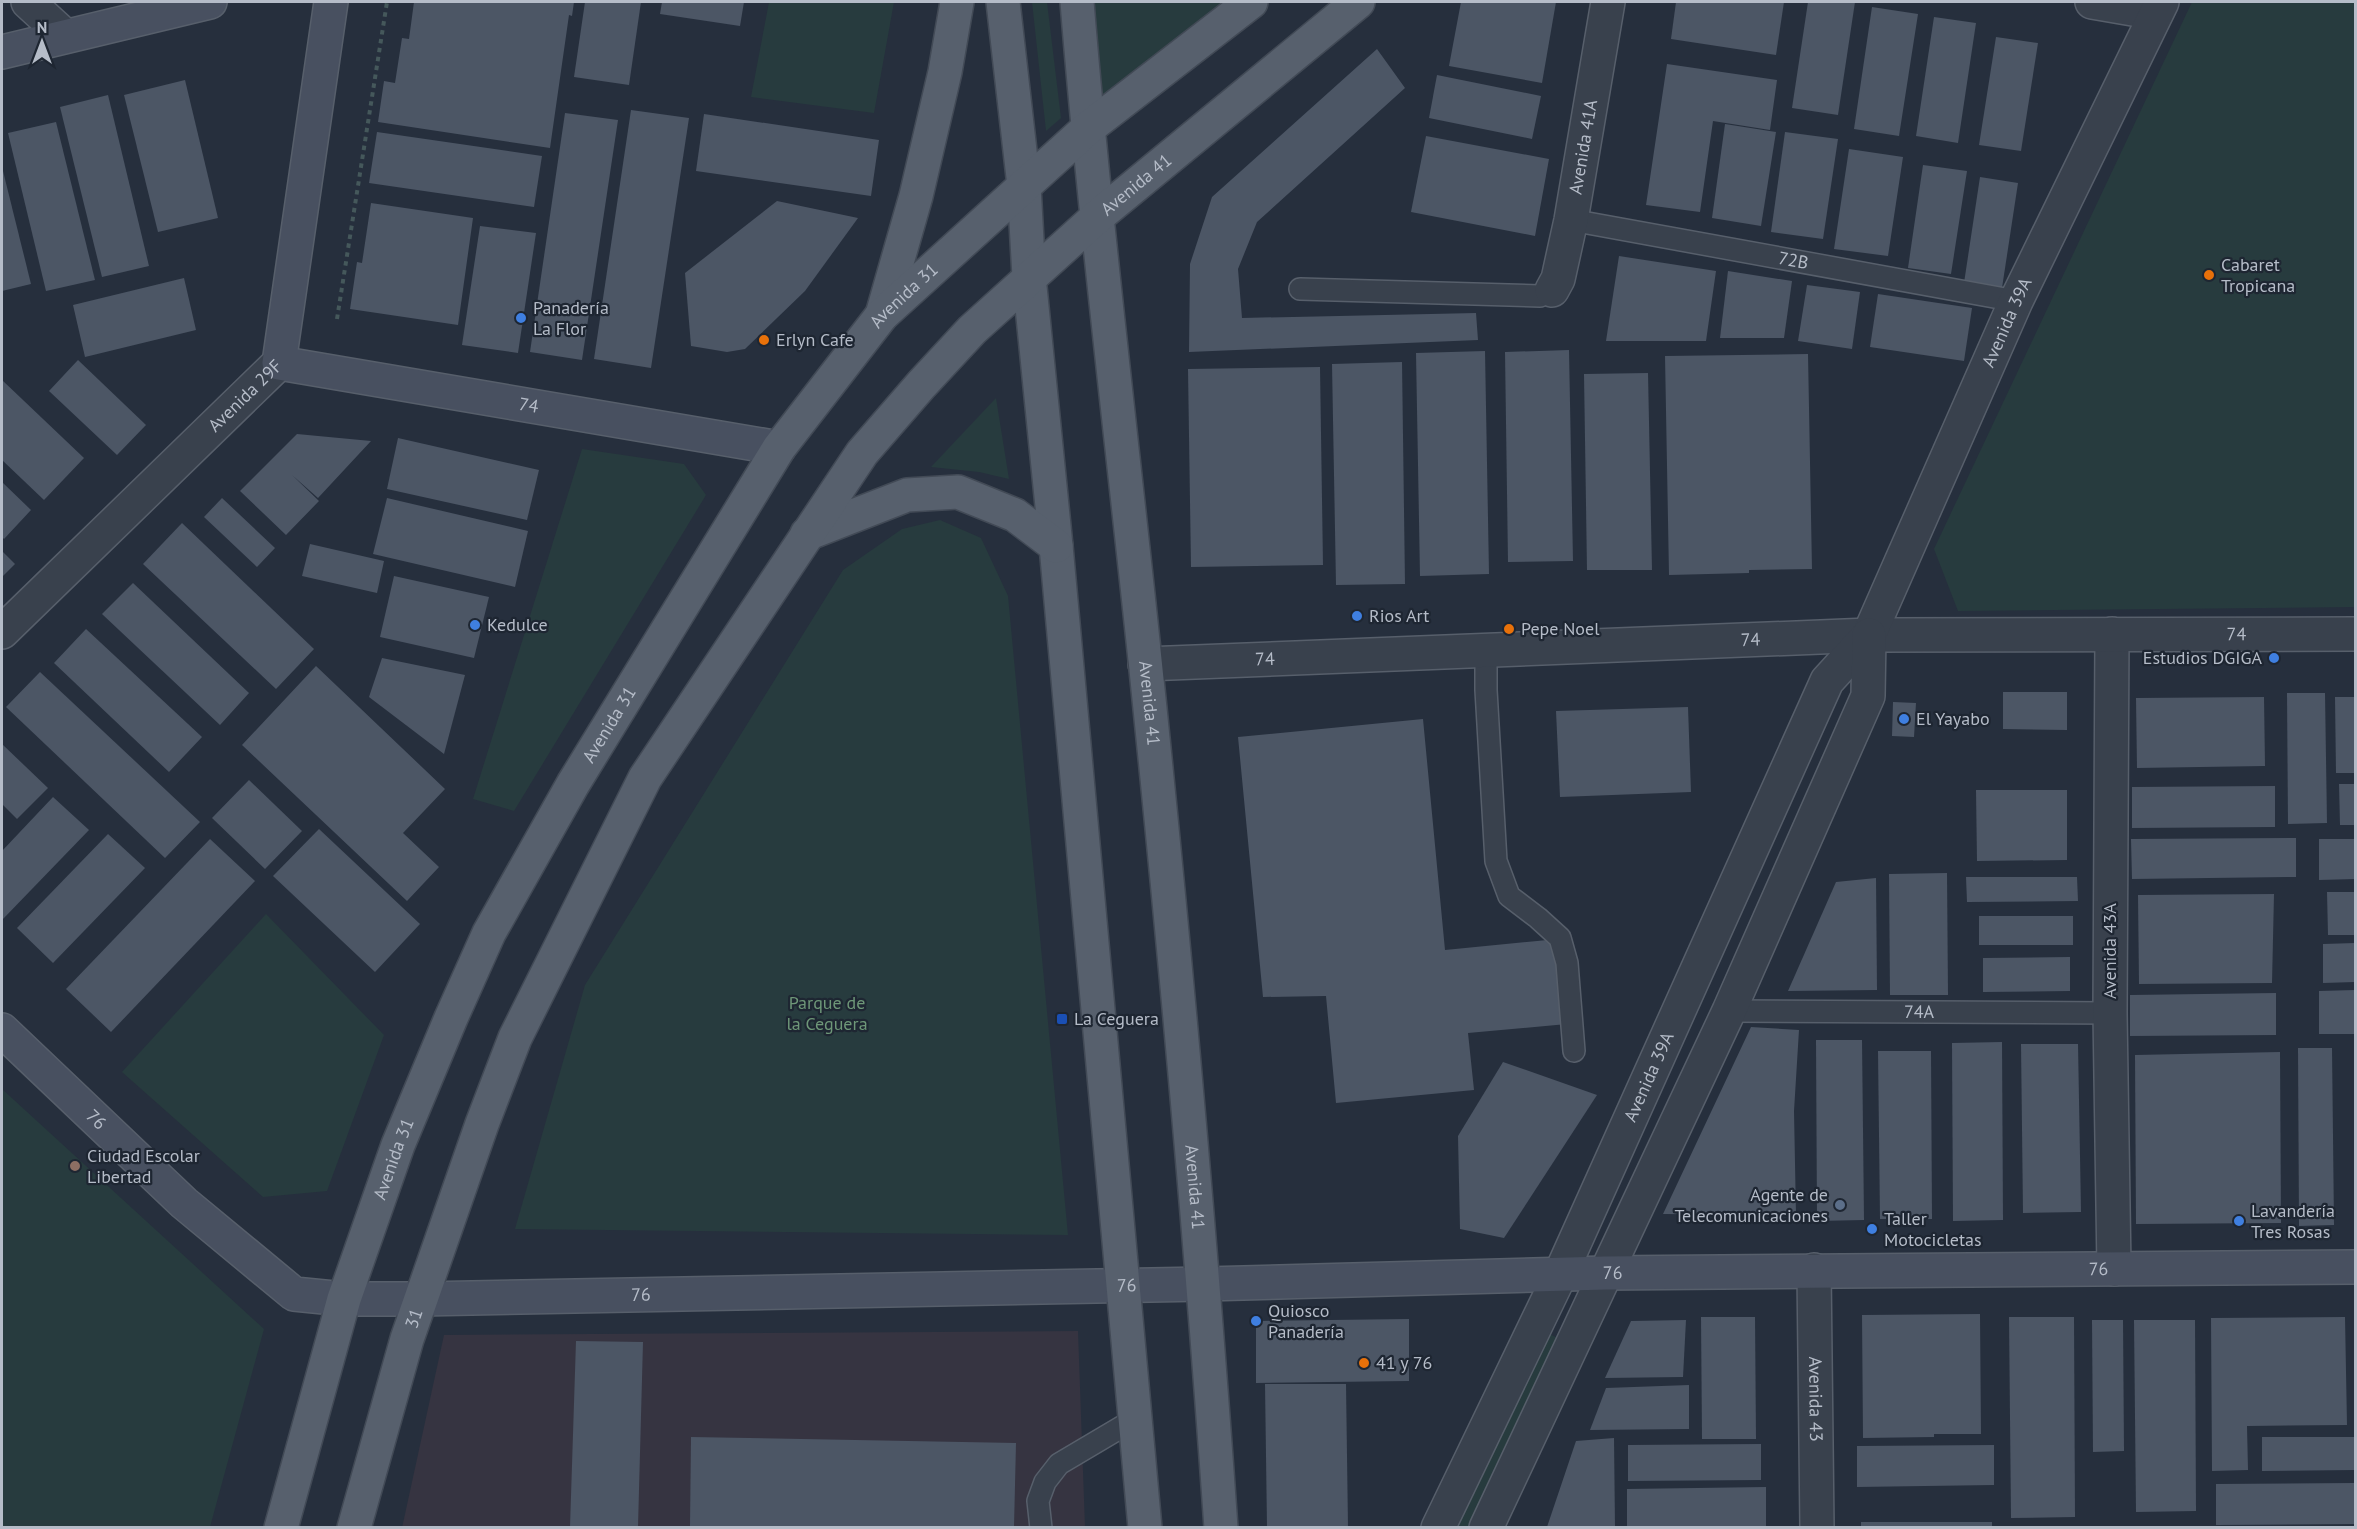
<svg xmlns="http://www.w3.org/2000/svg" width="2357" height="1529" font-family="'PT Sans',sans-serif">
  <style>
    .medical { fill: #363441 }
    .green { fill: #273b3e }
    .building { fill: #4c5665 }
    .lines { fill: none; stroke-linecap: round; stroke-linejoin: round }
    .lane-casing { stroke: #575f6b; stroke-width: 24 }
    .street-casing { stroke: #575f6b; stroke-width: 36 }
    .secondary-casing { stroke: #575f6b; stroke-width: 36 }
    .primary-casing { stroke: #424a56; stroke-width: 36 }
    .path { stroke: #45585b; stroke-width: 4; stroke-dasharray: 4.5 4.5; stroke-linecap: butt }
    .lane { stroke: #39414d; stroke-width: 21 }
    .street { stroke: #39414d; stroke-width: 33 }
    .secondary { stroke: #485060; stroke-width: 33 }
    .primary { stroke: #57606d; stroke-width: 33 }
    .food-dot { fill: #e8710a; stroke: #1e2632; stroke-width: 2 }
    .shop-dot { fill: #3f7fe0; stroke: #1e2632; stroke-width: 2 }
    .transit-dot { fill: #1a4fb4; stroke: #1e2632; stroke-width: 2 }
    .education-dot { fill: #8d6e63; stroke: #1e2632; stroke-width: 2 }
    .service-dot { fill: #5c6f8a; stroke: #1e2632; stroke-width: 2 }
    .labels { text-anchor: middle; stroke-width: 4.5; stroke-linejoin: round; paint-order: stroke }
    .street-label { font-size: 18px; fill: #b5bcc8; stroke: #1e2632 }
    .poi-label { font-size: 18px; fill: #b5bcc8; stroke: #1e2632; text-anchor: start }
    .park-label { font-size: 18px; fill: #6e9778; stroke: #1e2632 }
  </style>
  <rect width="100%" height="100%" fill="#262f3d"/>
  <path class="medical" d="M1078,1331L1085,1527L402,1528L444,1335Z"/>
  <g class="green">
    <path d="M769,2H894L874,113L751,97Z"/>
    <path d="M1032,2H1047L1061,118L1046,131Z"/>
    <path d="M1077,2H1251L1087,129Z"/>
    <path d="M2192,2H2355V607L1958,611L1934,549Z"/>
    <path d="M996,398L1009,479L979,472L931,467Z"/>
    <path d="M582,449L684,464L706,495L514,811L473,799Z"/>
    <path d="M940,520L981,538L1008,596L1068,1235L515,1229L585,985L843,570L902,529Z"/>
    <path d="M266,914L384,1035L327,1191L263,1197L122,1072Z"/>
    <path d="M2,1089L264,1329L210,1527H2Z"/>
    <path d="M1543,1331L1564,1341L1475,1527L1450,1528Z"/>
  </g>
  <g class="building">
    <path d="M414,2H574L572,16L569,15L550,148L378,122L384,81L395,83L402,38L409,39Z"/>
    <path d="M585,2H641L629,85L574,77Z"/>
    <path d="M662,2H744L740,26L660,14Z"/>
    <path d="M1461,2H1556L1542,83L1449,66Z"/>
    <path d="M1676,2H1784L1776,55L1671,39Z"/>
    <path d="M1808,2H1855L1838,115L1792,108Z"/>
    <path d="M1872,7L1918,14L1899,136L1854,129Z"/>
    <path d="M1934,17L1976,23L1958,143L1916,136Z"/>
    <path d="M1996,37L2038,43L2021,151L1979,145Z"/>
    <path d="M1377,49L1405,88L1257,222L1238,269L1242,318L1476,313L1478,340L1189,352L1190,264L1212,197Z"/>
    <path d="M1667,64L1777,80L1770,130L1713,121L1700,212L1646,205Z"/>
    <path d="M1437,75L1541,96L1532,139L1429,118Z"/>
    <path d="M185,80L218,218L158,232L124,95Z"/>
    <path d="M108,95L149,266L102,277L60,107Z"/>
    <path d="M631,110L689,118L651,368L594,359Z"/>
    <path d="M565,113L618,120L582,360L530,352Z"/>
    <path d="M704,114L879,140L871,196L696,171Z"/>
    <path d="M56,122L95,280L46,291L8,133Z"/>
    <path d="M1725,124L1776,132L1761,226L1712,218Z"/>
    <path d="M377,132L542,156L534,207L369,183Z"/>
    <path d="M1785,132L1838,139L1823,239L1771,232Z"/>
    <path d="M1426,136L1549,159L1535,236L1411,212Z"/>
    <path d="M1849,149L1903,157L1888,256L1834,249Z"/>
    <path d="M1923,165L1967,171L1951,274L1908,268Z"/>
    <path d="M2,167L31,284L2,291Z"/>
    <path d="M1980,177L2018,183L2002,288L1964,283Z"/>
    <path d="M777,201L858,218L805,291L745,349L727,352L691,346L685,273Z"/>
    <path d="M371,203L473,218L458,325L350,309L357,262L362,263Z"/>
    <path d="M480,226L536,233L518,353L462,345Z"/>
    <path d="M1619,256L1716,271L1706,341H1606Z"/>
    <path d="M1728,271L1792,281L1784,338H1720Z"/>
    <path d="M184,278L196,330L85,357L73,305Z"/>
    <path d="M1807,285L1860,292L1852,349L1798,341Z"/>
    <path d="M1878,294L1972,308L1964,361L1870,347Z"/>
    <path d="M1569,350L1573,561L1508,562L1505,352Z"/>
    <path d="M1485,351L1489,574L1420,576L1416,353Z"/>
    <path d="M1808,354L1812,569L1749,570V573L1669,575L1665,356Z"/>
    <path d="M78,360L146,425L117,455L49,391Z"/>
    <path d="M1402,362L1405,584L1336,585L1332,364Z"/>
    <path d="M1320,367L1323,565L1191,567L1188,369Z"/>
    <path d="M1648,373L1652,570H1587L1584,374Z"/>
    <path d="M2,380L84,458L44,500L2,460Z"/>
    <path d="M297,434L371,441L318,498L292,475L319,501L286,535L240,491Z"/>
    <path d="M398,438L539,470L527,520L387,489Z"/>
    <path d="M2,482L31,510L4,539L2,537Z"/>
    <path d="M222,498L275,548L257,567L204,517Z"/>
    <path d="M387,498L528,531L515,587L373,554Z"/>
    <path d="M182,523L314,649L276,689L143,564Z"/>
    <path d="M310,544L384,561L377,593L302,576Z"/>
    <path d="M2,551L15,564L2,577Z"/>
    <path d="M394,576L489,597L474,658L380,637Z"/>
    <path d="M133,583L249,693L220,725L102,614Z"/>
    <path d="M86,629L202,737L169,772L54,663Z"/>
    <path d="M382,658L465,675L444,754L369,697Z"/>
    <path d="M316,666L445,789L403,833L439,867L407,901L242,745Z"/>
    <path d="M40,672L200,822L165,858L6,707Z"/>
    <path d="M2003,692H2067V730L2003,729Z"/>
    <path d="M2287,693H2325L2327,823L2288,824Z"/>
    <path d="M2264,697L2265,766L2137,768L2136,698Z"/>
    <path d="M2335,697H2355V773H2336Z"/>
    <path d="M1893,702L1916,703L1914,737L1892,736Z"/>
    <path d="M1688,707L1691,792L1560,797L1556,711Z"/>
    <path d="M1423,719L1445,950L1558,939L1567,1024L1468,1033L1474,1090L1336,1103L1326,996L1263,997L1238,737Z"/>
    <path d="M2,744L48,788L17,819L2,804Z"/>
    <path d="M249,780L302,831L265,869L212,818Z"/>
    <path d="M2339,784H2355V825H2340Z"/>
    <path d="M2275,786V827L2132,828V787Z"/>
    <path d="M1976,790H2067V860L1977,861Z"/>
    <path d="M53,797L89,830L3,919L2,851Z"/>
    <path d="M319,829L420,924L375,972L273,876Z"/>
    <path d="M108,834L145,868L53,963L17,928Z"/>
    <path d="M2296,838V877L2132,879L2131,839Z"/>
    <path d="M210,839L255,881L111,1032L66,989Z"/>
    <path d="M2319,839H2355V879L2319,880Z"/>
    <path d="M1947,873L1948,995H1890L1889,874Z"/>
    <path d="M1966,877H2077L2078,901L1967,902Z"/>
    <path d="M1876,878L1877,990L1788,991L1836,882Z"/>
    <path d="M2327,892H2355V935H2328Z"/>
    <path d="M2274,894L2272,983L2139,984L2138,895Z"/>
    <rect x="1979" y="916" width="94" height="29"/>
    <path d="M2355,943V982L2323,983V944Z"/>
    <path d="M2070,957V991L1983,992V958Z"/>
    <path d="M2355,990V1034H2319V991Z"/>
    <path d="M2276,993V1035L2130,1036V995Z"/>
    <path d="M1751,1027L1799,1030L1794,1111L1796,1215L1663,1214Z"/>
    <path d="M1816,1040H1862L1864,1220L1817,1221Z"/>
    <path d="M2002,1042L2003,1220L1953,1221L1952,1043Z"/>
    <path d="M2021,1044H2078L2081,1212L2023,1213Z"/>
    <path d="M2298,1048H2332L2334,1225L2299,1226Z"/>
    <path d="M1878,1051H1931L1932,1219H1880Z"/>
    <path d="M2280,1052L2281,1223L2136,1224L2135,1055Z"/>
    <path d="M1503,1062L1597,1095L1504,1238L1460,1229L1458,1136Z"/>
    <path d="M1980,1314L1981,1434H1934V1437L1863,1438L1862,1315Z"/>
    <path d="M1701,1317H1755L1756,1439H1702Z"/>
    <path d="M2009,1317H2074L2075,1517L2011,1518Z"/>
    <path d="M2345,1317L2347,1425L2247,1426L2248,1470L2212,1471L2211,1318Z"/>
    <path d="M1409,1319V1381L1256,1383V1321Z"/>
    <path d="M1686,1320L1683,1377L1605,1378L1631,1321Z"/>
    <path d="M2092,1320H2123L2124,1451L2093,1452Z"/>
    <path d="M2134,1320H2195L2196,1511L2136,1512Z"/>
    <path d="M576,1341L643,1342L638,1527H570Z"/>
    <path d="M1265,1384H1346L1348,1527H1267Z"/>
    <path d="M1689,1385V1429L1590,1430L1606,1388Z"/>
    <path d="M691,1437L1016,1443L1014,1527H690Z"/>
    <path d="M2262,1437H2355V1470L2262,1471Z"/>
    <path d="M1614,1438L1615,1527H1547L1576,1441Z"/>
    <path d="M1761,1444V1480L1628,1481V1445Z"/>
    <path d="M1994,1445V1485L1857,1487V1446Z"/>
    <path d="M2355,1483V1524L2216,1525V1484Z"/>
    <path d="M1766,1487V1527H1627V1489Z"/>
    <rect x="1861" y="1522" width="131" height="5"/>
  </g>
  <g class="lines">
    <defs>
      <g id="lane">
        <path id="s1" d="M1571,220L2016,301"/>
        <path d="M1300,289L1540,296L1552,290"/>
        <path d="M1486,650V690L1496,861L1509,896L1538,918L1560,938L1567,963L1574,1051"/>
        <path id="s2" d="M1729,1011L2110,1013"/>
        <path d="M1041,1528L1038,1501L1045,1482L1059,1464L1135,1419"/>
      </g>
      <g id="street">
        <path d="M28,2L65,36"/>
        <path d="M2092,2L2156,13"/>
        <path id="s3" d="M1552,290L1558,279L1571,220L1608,2"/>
        <path id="s4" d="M2,632L279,363"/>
        <path d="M2112,634L2110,1013L2114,1269"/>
        <path id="s5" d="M1145,664L1869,635L2356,634"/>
        <path id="s6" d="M1814,1270L1817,1528"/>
        <path id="s7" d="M1438,1528L1560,1275L1827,681L1869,635L2016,301L2162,2"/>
        <path d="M1486,1528L1729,1011L1868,696L1869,635"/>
      </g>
      <g id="secondary">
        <path id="s8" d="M331,2L279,363L779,448"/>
        <path d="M2,52L210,2"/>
        <path id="s9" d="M2,1030L184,1203L294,1294L344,1299H421L1205,1284L1605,1273L2356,1267"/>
      </g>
      <g id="primary">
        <path d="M1003,2L1024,186L1029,277L1056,546L1145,1528"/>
        <path id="s10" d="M1077,2C1095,222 1122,441 1145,660C1175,949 1201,1238 1221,1528"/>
        <path d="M882,315L916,196L945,72L957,2"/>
        <path d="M807,534L907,495L958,492L1015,515L1056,546"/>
        <path id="s11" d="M281,1528L344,1299L398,1145L451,1018L489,933L573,784L779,448L882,315L1087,129L1251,2"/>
        <path id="s12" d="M354,1528L407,1339L482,1124L515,1038L645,778L862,453L921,385L972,330L1097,217L1358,2"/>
      </g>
    </defs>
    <use href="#lane" class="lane-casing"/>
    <use href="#street" class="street-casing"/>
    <use href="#secondary" class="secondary-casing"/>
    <use href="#primary" class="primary-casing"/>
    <path class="path" d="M337,319L387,2"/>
    <use href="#lane" class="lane"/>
    <use href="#street" class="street"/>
    <use href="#secondary" class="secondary"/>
    <use href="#primary" class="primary"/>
  </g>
  <g class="food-dot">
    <circle cx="2209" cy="275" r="6"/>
    <circle cx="764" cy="340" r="6"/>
    <circle cx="1509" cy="629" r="6"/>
    <circle cx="1364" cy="1363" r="6"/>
  </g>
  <g class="shop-dot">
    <circle cx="521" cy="318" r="6"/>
    <circle cx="1357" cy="616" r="6"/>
    <circle cx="475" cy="625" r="6"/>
    <circle cx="2274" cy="658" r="6"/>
    <circle cx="1904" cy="719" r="6"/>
    <circle cx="2239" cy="1221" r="6"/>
    <circle cx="1872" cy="1229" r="6"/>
    <circle cx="1256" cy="1321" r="6"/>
  </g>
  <rect class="transit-dot" x="1056" y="1013" width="12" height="12" rx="3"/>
  <circle class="education-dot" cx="75" cy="1166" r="6"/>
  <circle class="service-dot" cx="1840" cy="1205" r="6"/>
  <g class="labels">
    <g class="street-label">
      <text dy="6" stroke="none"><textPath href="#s3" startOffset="147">Avenida 41A</textPath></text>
      <text dy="6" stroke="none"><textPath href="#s12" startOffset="1582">Avenida 41</textPath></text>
      <text dy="6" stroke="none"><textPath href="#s1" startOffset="226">72B</textPath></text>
      <text dy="6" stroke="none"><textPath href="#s11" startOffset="1394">Avenida 31</textPath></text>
      <text dy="6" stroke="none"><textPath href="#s7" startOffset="1336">Avenida 39A</textPath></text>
      <text dy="6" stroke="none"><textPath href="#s4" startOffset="339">Avenida 29F</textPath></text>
      <text dy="6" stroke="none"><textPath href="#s8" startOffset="618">74</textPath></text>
      <text dy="6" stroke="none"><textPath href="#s5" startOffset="1092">74</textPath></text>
      <text dy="6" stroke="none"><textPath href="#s5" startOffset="606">74</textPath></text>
      <text dy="6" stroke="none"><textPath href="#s5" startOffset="120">74</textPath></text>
      <text dy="6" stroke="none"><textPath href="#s10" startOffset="705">Avenida 41</textPath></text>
      <text dy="6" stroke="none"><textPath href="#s11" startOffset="872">Avenida 31</textPath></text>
      <text transform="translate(2110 951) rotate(-90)" y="6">Avenida 43A</text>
      <text dy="6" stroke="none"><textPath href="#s2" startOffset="190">74A</textPath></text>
      <text dy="6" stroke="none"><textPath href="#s7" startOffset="498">Avenida 39A</textPath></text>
      <text dy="6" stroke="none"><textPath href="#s9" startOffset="130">76</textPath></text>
      <text dy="6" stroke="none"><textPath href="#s11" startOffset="386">Avenida 31</textPath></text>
      <text dy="6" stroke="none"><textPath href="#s10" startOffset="1191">Avenida 41</textPath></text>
      <text dy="6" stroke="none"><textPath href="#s9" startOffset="2199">76</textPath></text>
      <text dy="6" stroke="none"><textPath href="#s9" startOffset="1713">76</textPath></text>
      <text dy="6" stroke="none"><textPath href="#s9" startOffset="1227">76</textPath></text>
      <text dy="6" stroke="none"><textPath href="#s9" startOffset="741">76</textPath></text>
      <text dy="6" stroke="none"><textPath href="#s12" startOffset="218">31</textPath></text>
      <text dy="6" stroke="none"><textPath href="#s6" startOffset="129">Avenida 43</textPath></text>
    </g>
    <g class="poi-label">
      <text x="2221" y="271">Cabaret<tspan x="2221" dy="21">Tropicana</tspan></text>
      <text x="533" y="314">Panadería<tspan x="533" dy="21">La Flor</tspan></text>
      <text x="776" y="346">Erlyn Cafe</text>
      <text x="1369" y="622">Rios Art</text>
      <text x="487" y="631">Kedulce</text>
      <text x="1521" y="635">Pepe Noel</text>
      <text x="2262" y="664" text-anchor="end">Estudios DGIGA</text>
      <text x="1916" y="725">El Yayabo</text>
      <text x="1074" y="1025">La Ceguera</text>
      <text x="87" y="1162">Ciudad Escolar<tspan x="87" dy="21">Libertad</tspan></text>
      <text x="1828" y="1201" text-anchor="end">Agente de<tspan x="1828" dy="21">Telecomunicaciones</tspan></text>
      <text x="2251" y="1217">Lavandería<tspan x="2251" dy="21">Tres Rosas</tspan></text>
      <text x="1884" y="1225">Taller<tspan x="1884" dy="21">Motocicletas</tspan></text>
      <text x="1268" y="1317">Quiosco<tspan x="1268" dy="21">Panadería</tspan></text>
      <text x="1376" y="1369">41 y 76</text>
    </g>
    <g class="park-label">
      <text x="827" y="1009">Parque de<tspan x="827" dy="21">la Ceguera</tspan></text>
    </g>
  </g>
  <rect width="2357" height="1529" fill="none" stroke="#b5bcc8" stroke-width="6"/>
  <g transform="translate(42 42)" stroke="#1e2632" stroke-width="4.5" paint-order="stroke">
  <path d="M0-4.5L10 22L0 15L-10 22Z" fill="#b5bcc8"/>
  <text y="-9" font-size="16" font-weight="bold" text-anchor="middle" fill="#b5bcc8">N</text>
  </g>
</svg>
